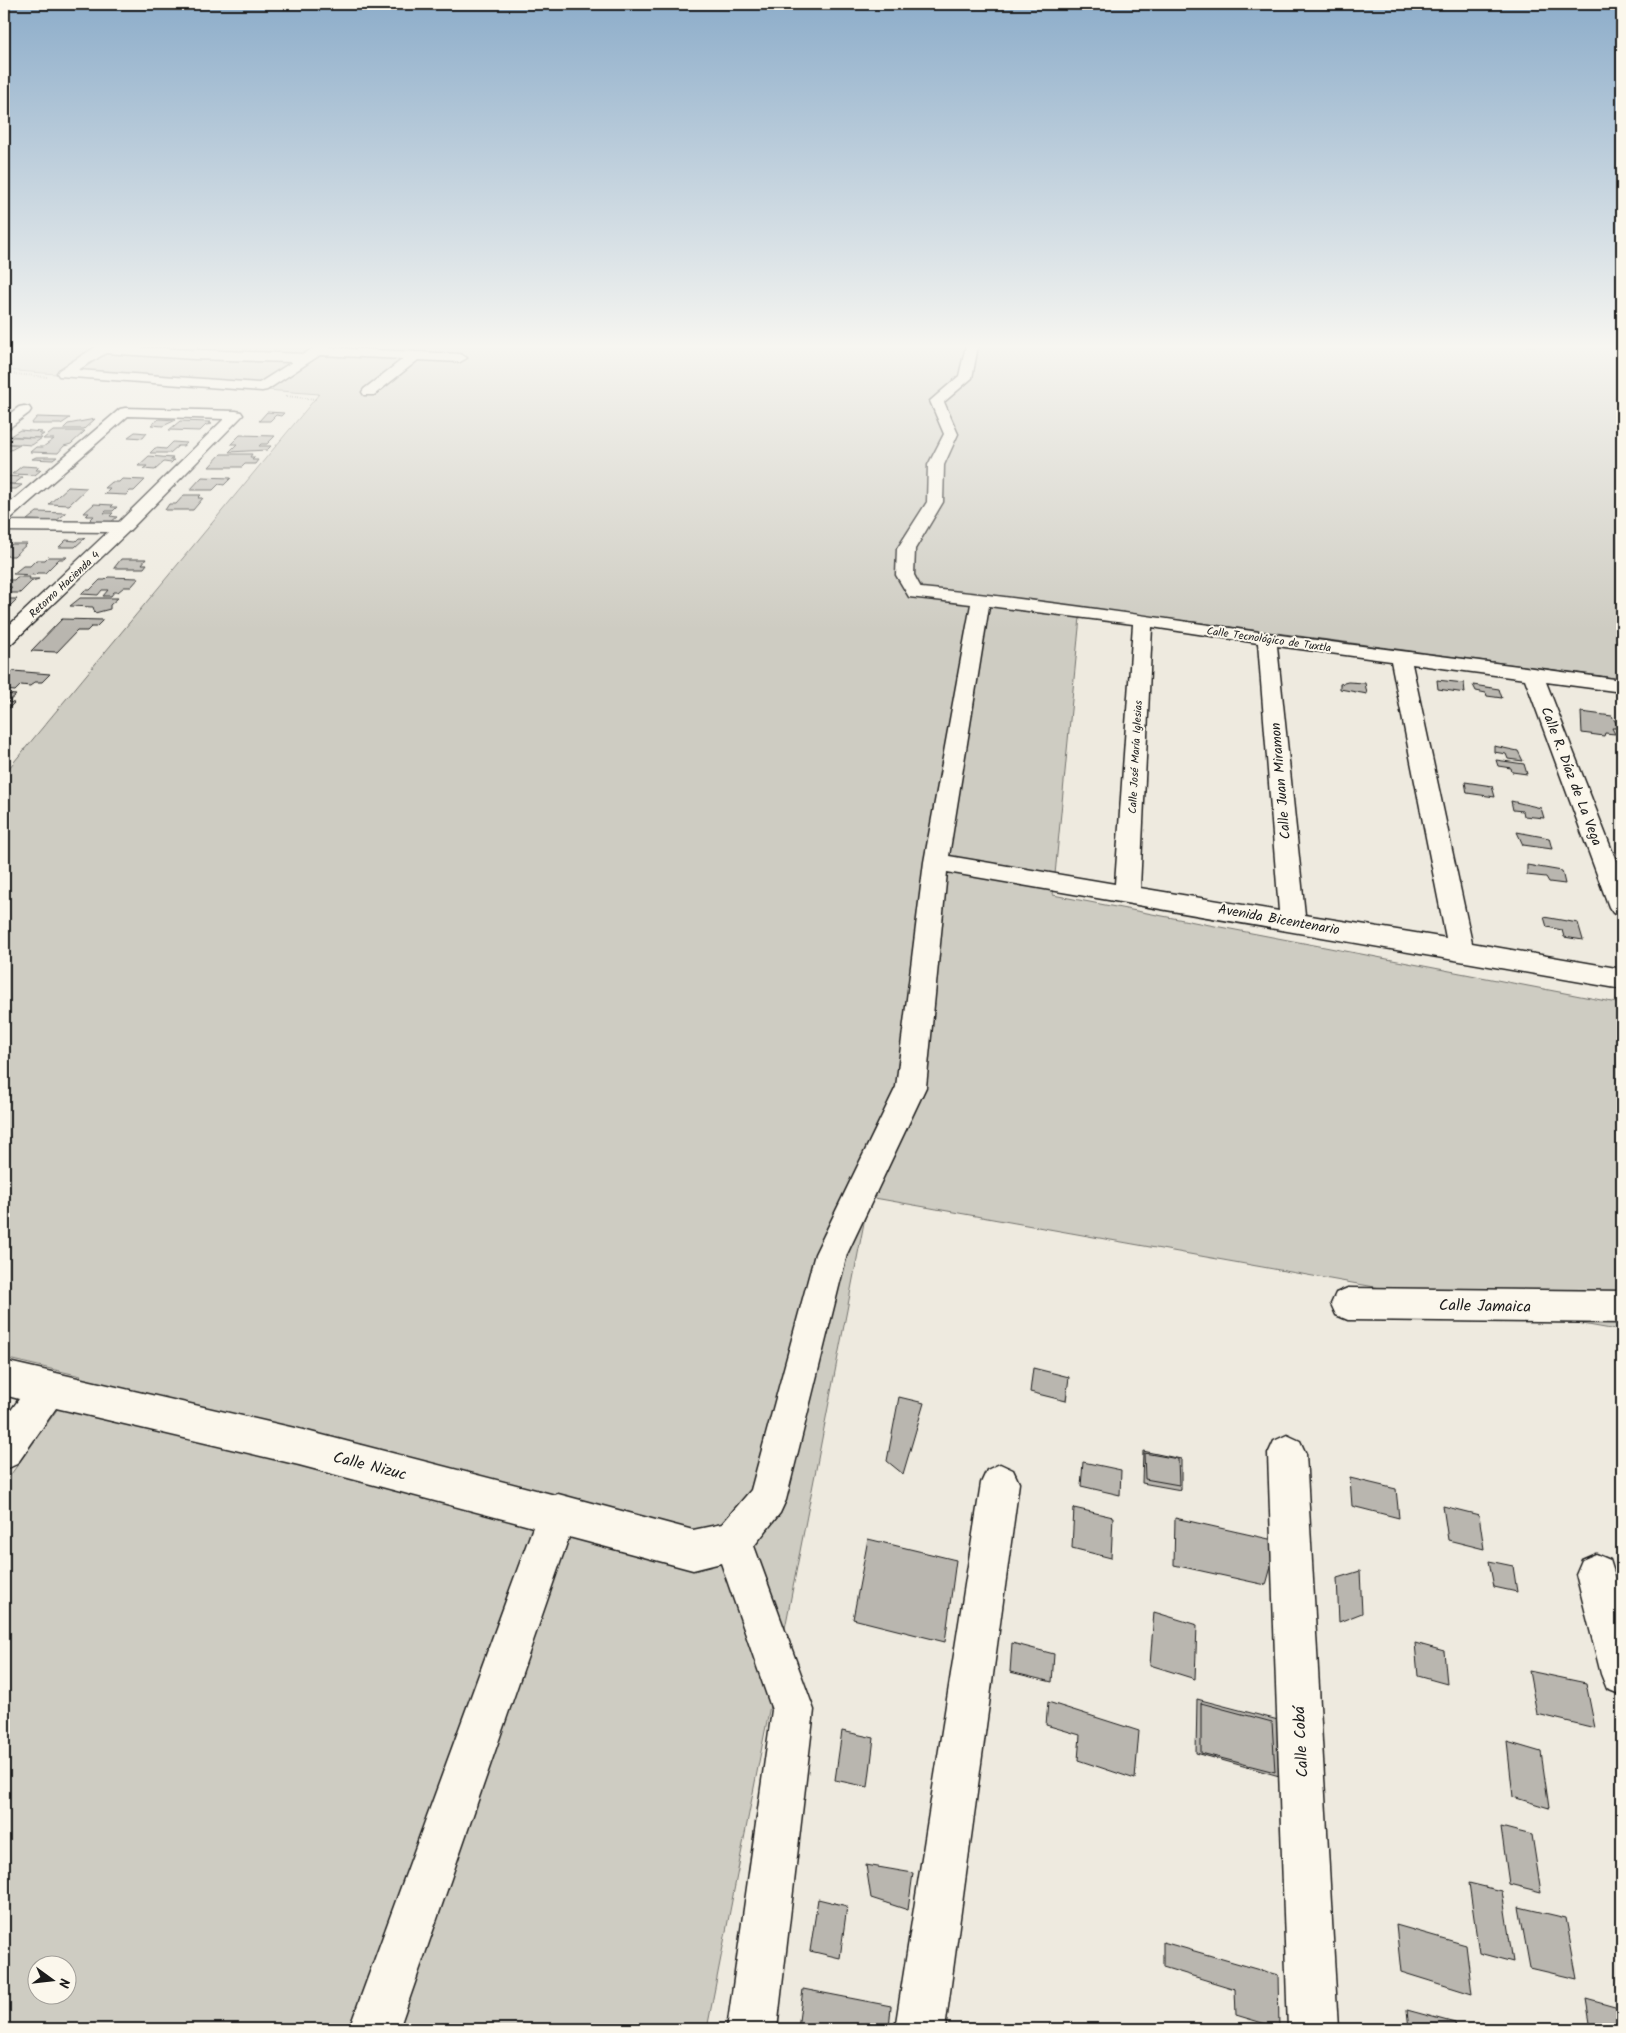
<svg xmlns="http://www.w3.org/2000/svg" width="1626" height="2033" font-family="Kalam,sans-serif">
  <style>
    .green { fill: #ceccc2; stroke: #75746f; fill-rule: evenodd }
    .building { fill: #b9b6af; stroke: #1c1c1c }
    .lines { fill: none; stroke-linecap: round; stroke-linejoin: round }
    .minor-casing { stroke: #1c1c1c; stroke-width: 3 }
    .path { stroke: #1c1c1c; stroke-width: 2; stroke-dasharray: 0.5 2; stroke-linecap: butt }
    .minor { fill: #fbf7ec; fill-rule: evenodd }
    .labels { text-anchor: middle; stroke-width: 4; stroke-linejoin: round; paint-order: stroke }
    .far-street-label { font-size: 11px; fill: #1c1c1c; stroke: #fbf7ec }
    .street-label { font-size: 14px; fill: #1c1c1c; stroke: #fbf7ec }
    .near-street-label { font-size: 16px; fill: #1c1c1c; stroke: #fbf7ec }
  </style>
  <rect width="100%" height="100%" fill="#eeeadf"/>
  <filter id="ink" filterUnits="userSpaceOnUse"><feTurbulence type="fractalNoise" baseFrequency=".02" numOctaves="2"/><feDisplacementMap in="SourceGraphic" scale="10" xChannelSelector="R" yChannelSelector="G"/><feConvolveMatrix kernelMatrix="1 2 1 2 8 2 1 2 1" color-interpolation-filters="sRGB"/></filter>
  <g filter="url(#ink)">
    <path class="green" d="M4,346H1622V679L1081,607L1053,895L1622,1004V1331L869,1197L707,2029H4V1484L81,1376L4,1358V774L319,394L4,370ZM38,1966H68V1996H38Z"/>
    <g class="building">
      <path d="M267,412L284,413L281,416L276,415L270,421H259Z"/>
      <path d="M37,417L70,418L61,424H31Z"/>
      <path d="M95,419L84,429H63L68,424Z"/>
      <path d="M159,419L176,420L163,426L151,425Z"/>
      <path d="M180,421L210,422L208,423L212,424L206,425L200,431L169,430Z"/>
      <path d="M20,430L42,432L39,434H44L38,438L10,436Z"/>
      <path d="M53,431H85L71,444L64,446L58,453L30,452L36,447H43L54,439H43Z"/>
      <path d="M135,432L147,433L143,438L128,437Z"/>
      <path d="M240,435L275,436L267,444H261L259,446H271L267,450L229,452L237,444H231Z"/>
      <path d="M13,437L38,438H42L32,445L4,443Z"/>
      <path d="M173,442L187,443L183,446H178L170,453H150L155,448L166,449Z"/>
      <path d="M4,444L20,445L7,452H4Z"/>
      <path d="M221,454H252L250,457H255L252,460H258L255,464H245L242,467H209Z"/>
      <path d="M149,456L173,458L170,460H174L171,463L164,462L155,470L143,469L147,466H138Z"/>
      <path d="M36,457H57L53,460L32,459Z"/>
      <path d="M22,466L39,467L36,470H41L35,475L12,474Z"/>
      <path d="M4,476L23,477L14,484L4,483Z"/>
      <path d="M202,477L231,478L224,485L219,484L213,490H190Z"/>
      <path d="M122,479L145,480L134,491H130L126,495L104,494L110,488H105L112,482H119Z"/>
      <path d="M8,484L22,485L16,489H4Z"/>
      <path d="M68,487L87,488L69,505L49,504Z"/>
      <path d="M184,495H201L198,498H203L193,510H165L169,504H176Z"/>
      <path d="M94,504L113,505L111,507H117L113,511H106L104,513H113L110,516L117,517L111,522L89,521L94,516H86L89,513H84Z"/>
      <path d="M37,512L66,513L56,521L27,520Z"/>
      <path d="M79,538H85L75,547H59L66,540L76,541Z"/>
      <path d="M12,544H27L14,556H4L6,553H4V546H10Z"/>
      <path d="M48,557H67L65,559H59L45,573H37L35,575L13,574L23,566H30L36,560H45Z"/>
      <path d="M121,559H146L142,564H147L144,568H114Z"/>
      <path d="M17,577H30L29,579H39L32,581L20,593H6L12,587H4V582L6,580H14Z"/>
      <path d="M108,577L139,578L131,587H124L118,592H114L111,596H103L108,590H102L98,595L81,594L85,590H90L100,580H105Z"/>
      <path d="M80,598H118L110,605V609L95,613L93,607L70,606Z"/>
      <path d="M4,599H17L4,612Z"/>
      <path d="M62,619L103,620L96,627H91L87,631H77L57,652L31,651Z"/>
      <path d="M13,671L50,674L42,682H35L30,686L21,685L15,691L4,690V680Z"/>
      <path d="M1437,680L1464,683L1465,693L1438,689Z"/>
      <path d="M1348,682L1365,683L1367,694L1340,689V684Z"/>
      <path d="M1473,685L1499,689L1502,698L1487,696L1486,693L1476,691Z"/>
      <path d="M4,694L16,695L8,702L14,703L9,708L4,707Z"/>
      <path d="M1581,712L1612,716L1619,728H1612L1615,734L1605,733L1604,736L1582,733Z"/>
      <path d="M1494,746L1518,751L1523,761L1508,759L1506,754L1494,752Z"/>
      <path d="M1496,760L1524,764L1527,774L1512,772L1511,768L1498,766Z"/>
      <path d="M1465,782L1492,786L1495,797L1467,793Z"/>
      <path d="M1511,801L1541,808L1544,818L1524,816L1523,811L1513,810Z"/>
      <path d="M1517,832L1549,838L1552,849L1523,845Z"/>
      <path d="M1527,865L1562,871L1565,884L1549,882L1546,877L1527,875Z"/>
      <path d="M1544,917L1578,923L1583,940L1564,937L1562,930L1547,927Z"/>
      <path d="M1033,1368L1069,1377L1066,1401L1030,1392Z"/>
      <path d="M899,1397L924,1403L903,1474L887,1461Z"/>
      <path d="M1143,1451L1181,1459V1490L1142,1483Z"/>
      <path d="M1144,1453L1178,1459L1179,1485L1145,1479Z"/>
      <path d="M1083,1462L1121,1470L1120,1495L1081,1486Z"/>
      <path d="M1350,1478L1396,1489L1399,1518L1352,1506Z"/>
      <path d="M1443,1506L1479,1515L1484,1549L1448,1540Z"/>
      <path d="M1074,1508L1113,1517L1111,1558L1072,1548Z"/>
      <path d="M1175,1518L1278,1541L1266,1585L1174,1565Z"/>
      <path d="M868,1539L956,1560L945,1642L853,1619Z"/>
      <path d="M1489,1561L1513,1566L1517,1592L1494,1587Z"/>
      <path d="M1360,1571L1362,1613L1339,1622L1337,1578Z"/>
      <path d="M1154,1612L1197,1625L1195,1679L1150,1665Z"/>
      <path d="M1012,1643L1054,1654L1052,1682L1010,1672Z"/>
      <path d="M1415,1643L1444,1651L1447,1684L1418,1676Z"/>
      <path d="M1529,1671L1586,1683L1595,1728L1537,1714Z"/>
      <path d="M1197,1699L1282,1721L1283,1777L1196,1753Z"/>
      <path d="M1048,1702L1139,1731L1135,1779L1078,1760L1080,1735L1046,1725Z"/>
      <path d="M1201,1703L1272,1722L1275,1772L1201,1753Z"/>
      <path d="M842,1731L874,1738L868,1787L835,1780Z"/>
      <path d="M1507,1742L1541,1752L1549,1808L1513,1797Z"/>
      <path d="M1501,1827L1532,1835L1541,1892L1509,1884Z"/>
      <path d="M866,1865L913,1873L908,1910L871,1898Z"/>
      <path d="M1469,1883L1502,1891L1513,1962L1479,1953Z"/>
      <path d="M818,1899L847,1906L840,1958L810,1951Z"/>
      <path d="M1519,1907L1566,1918L1577,1979L1530,1968Z"/>
      <path d="M1396,1925L1466,1945L1472,1994L1401,1972Z"/>
      <path d="M1163,1942L1278,1975L1279,2028L1236,2015L1235,1989L1163,1967Z"/>
      <path d="M803,1989L891,2006L889,2029H798Z"/>
      <path d="M1586,1999L1622,2009V2029H1591Z"/>
      <path d="M1407,2010L1455,2023L1456,2029H1409Z"/>
    </g>
    <g class="lines">
      <defs>
        <g id="minor">
          <path d="M97,346L304,354L317,346H331L330,348L460,354L467,358L460,362L418,360L374,395H364L362,392L364,389L403,359L320,355L267,390L262,391L59,376L57,373L59,370ZM106,353L194,359L292,362L259,383L78,370Z"/>
          <path d="M966,346H978L972,378L944,402L958,434L944,465L943,502L915,549L914,575L921,588C1037,599 1151,617 1266,633C1385,650 1504,663 1622,680V692L1546,682L1622,876V916L1613,913L1609,907L1525,679L1412,664L1472,943L1622,969V989L947,872L926,1087L847,1254L786,1500L780,1513L754,1546L814,1710L777,2029H727L772,1710L721,1563L693,1570L569,1537L399,2029H349L533,1527L299,1465L56,1408L17,1464L4,1470V1420L19,1399L4,1395V1361L299,1429L555,1495L558,1494L693,1530L722,1524L751,1490L815,1254L896,1087L924,862L971,604L909,597L896,575L897,549L927,502L928,465L944,434L930,401L959,376ZM989,606L1133,624L1115,884L949,856ZM1152,627L1258,643L1279,911L1140,888ZM1277,646L1391,661L1446,938L1305,915Z"/>
          <path d="M24,406L29,407L31,410L29,413L9,428L4,429V418L19,407Z"/>
          <path d="M125,408L236,411L241,412L243,415L129,531L11,644L4,646V630L108,532L4,531V521L119,522L224,419L128,416L10,519L4,521V508L120,409Z"/>
          <path d="M1348,1288L1622,1291V1323L1348,1320L1336,1315L1331,1304L1336,1293Z"/>
          <path d="M1287,1435L1300,1441L1306,1454L1338,2029H1288L1268,1454L1274,1441Z"/>
          <path d="M1000,1464L1013,1470L1019,1483L945,2029H895L981,1483L987,1470Z"/>
          <path d="M1596,1554L1610,1560L1622,1598V1695L1607,1689L1601,1674L1576,1574L1582,1560Z"/>
        </g>
      </defs>
      <use href="#minor" class="minor-casing"/>
      <g class="path">
        <path d="M4,373L47,377"/>
        <path d="M285,396L316,399"/>
      </g>
      <use href="#minor" class="minor"/>
    </g>
  </g>
  <linearGradient id="sky" x2="0" y2="1"><stop stop-color="#8dadca"/><stop offset="0.55" stop-color="#f7f6f1"/><stop offset="1" stop-color="#f7f6f1" stop-opacity="0"/></linearGradient>
  <rect width="1626" height="630" fill="url(#sky)"/>
  <g class="labels">
    <g class="far-street-label">
      <text transform="translate(64 584) rotate(-43)" y="4">Retorno Hacienda 4</text>
      <text transform="translate(1269 639) rotate(8)" y="4">Calle Tecnológico de Tuxtla</text>
      <text transform="translate(1135 757) rotate(-87)" y="4">Calle José María Iglesias</text>
    </g>
    <g class="street-label">
      <text transform="translate(1572 776) rotate(69)" y="5">Calle R. Díaz de La Vega</text>
      <text transform="translate(1280 781) rotate(-95)" y="5">Calle Juan Miramon</text>
      <text transform="translate(1279 919) rotate(10)" y="5">Avenida Bicentenario</text>
    </g>
    <g class="near-street-label">
      <text transform="translate(1485 1305) rotate(1)" y="6">Calle Jamaica</text>
      <text transform="translate(370 1465) rotate(14)" y="6">Calle Nizuc</text>
      <text transform="translate(1300 1742) rotate(-93)" y="6">Calle Cobá</text>
    </g>
  </g>
  <rect width="1626" height="2033" fill="none" stroke="#fbf7ec" stroke-width="20"/>
  <rect x="10" y="10" width="1606" height="2013" fill="none" stroke="#1c1c1c" stroke-width="2" filter="url(#ink)"/>
  <g transform="translate(52 1980) rotate(105)"><circle r="24" fill="#fbf7ec" stroke="#a29f99"/>
  <path d="M0-4L9 19L0 12L-9 19Z" fill="#1c1c1c"/>
  <text y="-8" font-size="14" font-weight="bold" text-anchor="middle" fill="#1c1c1c">N</text>
  </g>
</svg>
